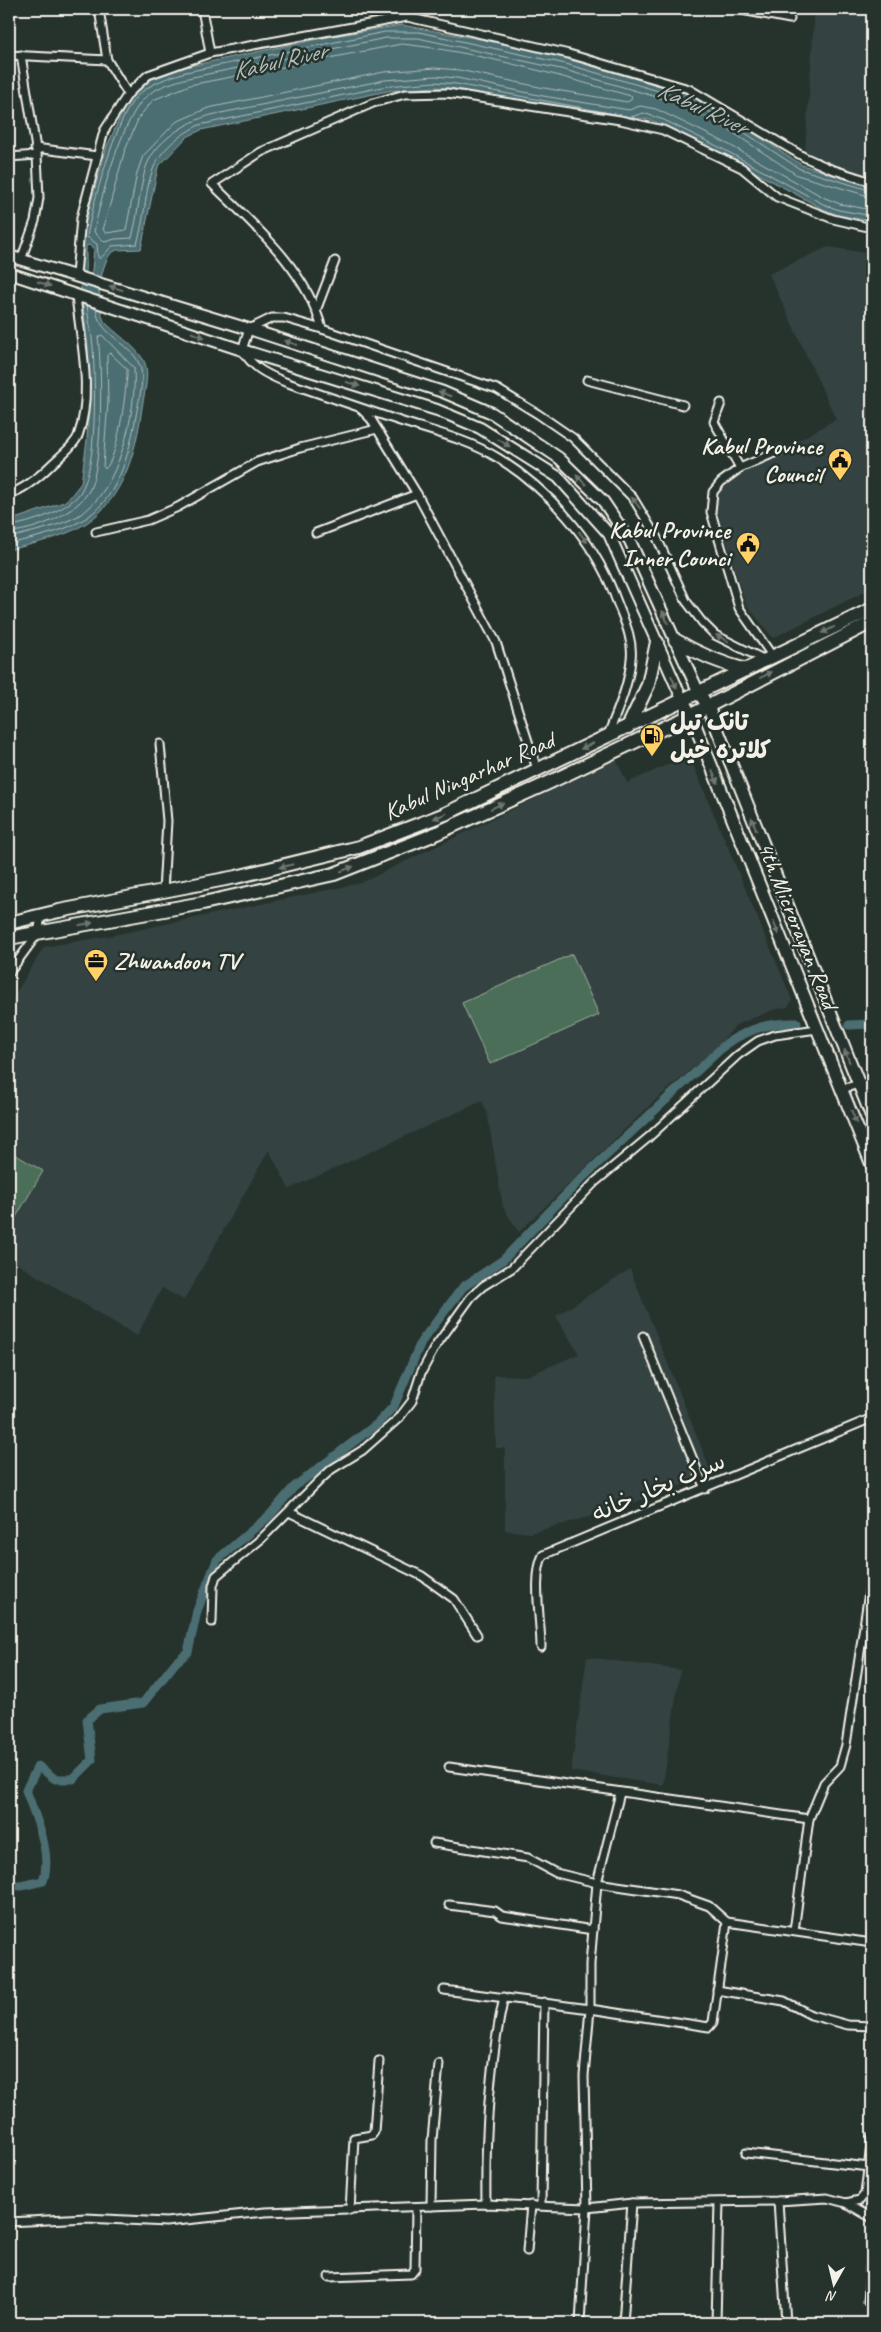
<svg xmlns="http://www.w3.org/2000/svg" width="881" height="2332" font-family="Caveat,'Playpen Sans Arabic',sans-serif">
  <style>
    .built { fill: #354242 }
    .green { fill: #4c6e59; stroke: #a0b0a0 }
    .water { fill: #4c6e73; stroke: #8fa2a2; fill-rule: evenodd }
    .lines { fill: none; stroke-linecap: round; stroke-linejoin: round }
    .shore { stroke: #b1bdb9; stroke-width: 1 }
    .canal { stroke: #4c6e73; stroke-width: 9 }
    .minor-casing { stroke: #f4f1e8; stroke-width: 11 }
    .secondary-casing { stroke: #f4f1e8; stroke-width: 14 }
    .primary-casing { stroke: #f4f1e8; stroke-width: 15 }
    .trunk-casing { stroke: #f4f1e8; stroke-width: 16 }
    .minor { stroke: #26332d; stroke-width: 7 }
    .secondary { stroke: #26332d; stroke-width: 10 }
    .primary { stroke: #26332d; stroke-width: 11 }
    .trunk { stroke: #26332d; stroke-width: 12 }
    .oneway { fill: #6e766e }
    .labels { text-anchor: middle; stroke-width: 5; stroke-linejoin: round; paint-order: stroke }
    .poi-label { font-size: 24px; font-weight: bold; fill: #f4f1e8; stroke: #26332d; text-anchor: end }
    .street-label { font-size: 24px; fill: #f4f1e8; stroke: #26332d }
    .water-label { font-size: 25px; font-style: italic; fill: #b1bdb9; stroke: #26332d }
  </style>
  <rect width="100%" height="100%" fill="#26332d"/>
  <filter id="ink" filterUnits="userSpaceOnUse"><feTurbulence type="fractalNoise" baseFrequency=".02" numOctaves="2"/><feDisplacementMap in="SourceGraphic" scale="10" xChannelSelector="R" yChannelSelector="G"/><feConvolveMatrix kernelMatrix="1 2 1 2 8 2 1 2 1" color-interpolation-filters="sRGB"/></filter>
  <g filter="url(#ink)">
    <g class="built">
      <path d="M815,9H872V176L843,169L805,152Z"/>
      <path d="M828,247L872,254V588L773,638L745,603L717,510L716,495L722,485L836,419L769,274Z"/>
      <path d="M689,755L792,1000L788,1007L773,1010L736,1025L719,1045L651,1104L519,1232L503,1207L487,1112L482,1101L289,1189L269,1150L184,1300L162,1288L137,1336L9,1259V1229L43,1171L9,1151V1000L11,1001L44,947L109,936L361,883L616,759L627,783Z"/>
      <path d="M9,949H12L21,956L9,973Z"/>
      <path d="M630,1269L712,1474L614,1510L530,1533L505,1530V1448H496L494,1375L527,1376L579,1354L556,1316Z"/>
      <path d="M587,1657L680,1670L663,1785L571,1771Z"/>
    </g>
    <g class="green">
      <path d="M572,954L599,1015L490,1064L462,1003Z"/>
      <path d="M9,1151L43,1171L9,1229Z"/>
    </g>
    <path class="water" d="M402,25L496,42L567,59L688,94L732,119L802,165L872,186V221L838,215L821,208L718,152L651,120L639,118L635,122L455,89L435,87L388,91L201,130L187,137L158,167L141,249L117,250L111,253C99,269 96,302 104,321C116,334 133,344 143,359C151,372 144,393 142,408C136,451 124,499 85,524C65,537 32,544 9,550V521L64,502L70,497L81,483L87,440L89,401L88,346L79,273L82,234L107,146L130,96L152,79L185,67L333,36ZM89,245L94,249L91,281L86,282V246Z"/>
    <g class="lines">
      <g class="shore">
        <path d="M402,44C479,52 556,75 631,96L632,99L627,102L544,88L459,70L435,68L384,72L208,108L176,122L143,156L137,173L126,230L107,233L103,230L124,153L139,117L153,100L190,85Z"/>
        <path d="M872,191L800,169L730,123L686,99L566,64L419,32H385L186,72C167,78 150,83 136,97C117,117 91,208 87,237L97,244L98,257L100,259L112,246L137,244C153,189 137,157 199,125L387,86L435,82L456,84L631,117L643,113L664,120L721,148L823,204L839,210L872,216"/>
        <path d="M872,197L797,175L726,128L684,105L565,70L418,38H386L188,78C174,82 160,86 149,94C123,113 100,200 94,232L105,242L115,239L132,238C138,216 139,192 145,170C153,142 186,122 211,115L385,80L435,76L457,78L543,96L629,110L640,106L656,109L724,142L825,198L840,204L872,210"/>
        <path d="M110,353L127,369V377C125,396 118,458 105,469L103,466L108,402L107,356Z"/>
        <path d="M9,526C29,524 68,510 80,493C98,467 95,380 93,347C92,333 88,319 87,305"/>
        <path d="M9,532C35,531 78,513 90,489C103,462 102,368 98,337L102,335L134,368C137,411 119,493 78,516C57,527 31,532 9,538"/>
        <path d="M9,544C32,538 59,533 81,521C118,501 129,454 136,416C138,402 146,378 139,364C130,341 98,336 96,308"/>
      </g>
      <g class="canal">
        <path d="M849,1025L872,1024"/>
        <path d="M9,1885L21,1886L43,1881C53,1853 35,1817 26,1790L38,1766L55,1779H73L92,1760L87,1720L100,1709L143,1703L176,1662L188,1652L197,1611L217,1560L270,1515L294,1487L377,1424L394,1406L421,1342L463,1287L503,1260L582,1178L727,1043C750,1029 769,1022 797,1023"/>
      </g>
      <defs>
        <g id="minor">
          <path d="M99,9L107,60L128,94"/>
          <path d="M202,9L210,53"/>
          <path d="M736,9L790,19"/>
          <path d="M407,11L449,9"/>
          <path d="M9,55L107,60"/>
          <path d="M21,55L37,155L39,198L35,221L21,260"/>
          <path d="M35,148L97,156"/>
          <path d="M9,157L37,155"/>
          <path d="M76,275L81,218L104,131L128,94L148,75L210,53L407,17L569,54L689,89L804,157L831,169L872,182"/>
          <path d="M317,308L335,261"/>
          <path d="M322,329C307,270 255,226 212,184L261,152L373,103L405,94L447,93L620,120L663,130L742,168L777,197L833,219L872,228"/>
          <path d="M587,380L683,405"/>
          <path d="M721,403L714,422L740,468"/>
          <path d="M362,410L371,419L417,494L496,642L537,769"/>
          <path d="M9,494C25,489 40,476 52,464C60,456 74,446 78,436C94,393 80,340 76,295"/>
          <path d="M96,532L148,520L178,507L257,462L300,448L377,429"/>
          <path d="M316,533L417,494"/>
          <path d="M773,657L739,608L711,512L713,492L721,482L740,468L781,450"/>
          <path d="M608,735C617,711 629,686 631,659C634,637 621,614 614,594C592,538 549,490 498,458C469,440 435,432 403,422C363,409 324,395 285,382C266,374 253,368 242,350L249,329L272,318H284L322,329L497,389L538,414L573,438L633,498L657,538L686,601L702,622L715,635L765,660"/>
          <path d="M160,744L167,821L163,892"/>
          <path d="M9,973L38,933L41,917"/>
          <path d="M842,1089L859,1084L872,1085"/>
          <path d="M643,1336L705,1489"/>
          <path d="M289,1512L422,1576L454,1599L477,1635"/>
          <path d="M212,1622L213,1586L216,1576L261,1539L320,1480L332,1469L363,1450L399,1418L412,1401L421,1373L435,1347L471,1297L483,1286L512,1268L595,1182L649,1137L738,1055L758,1041L775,1035L817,1029"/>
          <path d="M541,1647C541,1621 532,1577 543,1555L872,1418"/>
          <path d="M449,1767L809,1819"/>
          <path d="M434,1843L528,1858L556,1873L597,1883L678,1895L709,1906L727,1922L872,1943"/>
          <path d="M449,1905L495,1911L502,1916L593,1930"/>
          <path d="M794,1931L809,1819L824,1783L840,1766L846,1745L871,1579"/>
          <path d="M444,1990L590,2009V1964L597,1883L620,1793"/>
          <path d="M717,1990L784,2001L811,2015L848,2025L872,2026"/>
          <path d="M746,2153L869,2167"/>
          <path d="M778,2201L786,2323"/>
          <path d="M846,2203L860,2200L865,2194L872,2137"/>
          <path d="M486,2204C485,2134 489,2065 504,1997"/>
          <path d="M541,2205L544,2002"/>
          <path d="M431,2206L432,2140L439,2064"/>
          <path d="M350,2210L354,2138L372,2135L374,2132L379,2061"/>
          <path d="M9,2222L86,2218L166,2222L265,2212L486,2204L587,2208L632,2203L778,2201L827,2198L846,2203L872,2218"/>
          <path d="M527,2251L531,2205"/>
          <path d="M329,2277L411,2274L415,2269L416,2208"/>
          <path d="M868,2302L872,2239"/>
          <path d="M580,2323L587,2208L584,2076L590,2009L709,2027L713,2022L727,1922"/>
          <path d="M623,2323L632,2203"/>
          <path d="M716,2323L719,2202"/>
        </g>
        <g id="secondary">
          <path d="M9,256L249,329L443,392L492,413L559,458L603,501L630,541L699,693"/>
          <path d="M9,273L242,350L437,410L480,428L558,477L609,534L683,701"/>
        </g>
        <g id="primary">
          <path d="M699,693L708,706L872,1117"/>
          <path d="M683,701L691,715L872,1165"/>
        </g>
        <g id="trunk">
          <path d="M675,640C698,654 720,663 746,670"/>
          <path d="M628,727L648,685L657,642"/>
          <path d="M9,923L59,911L236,877L359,847L445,814L872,609"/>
          <path d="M9,938L203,903L334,874L428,837L546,784L691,715L872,622"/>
        </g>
      </defs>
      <use href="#minor" class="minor-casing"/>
      <use href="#secondary" class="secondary-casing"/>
      <use href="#primary" class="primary-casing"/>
      <use href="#trunk" class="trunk-casing"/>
      <use href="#minor" class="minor"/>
      <use href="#secondary" class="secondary"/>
      <use href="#primary" class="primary"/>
      <use href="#trunk" class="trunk"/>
    </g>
    <defs><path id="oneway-solid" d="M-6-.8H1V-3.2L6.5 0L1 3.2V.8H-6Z" transform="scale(1.25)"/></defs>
    <g class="oneway">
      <use href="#oneway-solid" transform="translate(44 284) rotate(19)"/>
      <use href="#oneway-solid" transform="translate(116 288) rotate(-162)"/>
      <use href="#oneway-solid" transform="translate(198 335) rotate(19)"/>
      <use href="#oneway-solid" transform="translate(291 343) rotate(-162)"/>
      <use href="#oneway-solid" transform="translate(353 384) rotate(17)"/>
      <use href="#oneway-solid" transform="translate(445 394) rotate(-159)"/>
      <use href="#oneway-solid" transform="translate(504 443) rotate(32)"/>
      <use href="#oneway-solid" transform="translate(581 480) rotate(-135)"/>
      <use href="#oneway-solid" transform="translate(636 503) rotate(-127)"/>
      <use href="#oneway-solid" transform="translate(583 537) rotate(53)"/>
      <use href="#oneway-solid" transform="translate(665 617) rotate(-114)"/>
      <use href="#oneway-solid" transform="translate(828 630) rotate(154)"/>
      <use href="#oneway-solid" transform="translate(722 638) rotate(-152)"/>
      <use href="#oneway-solid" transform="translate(766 675) rotate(-27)"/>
      <use href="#oneway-solid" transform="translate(674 682) rotate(66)"/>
      <use href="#oneway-solid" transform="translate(587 746) rotate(155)"/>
      <use href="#oneway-solid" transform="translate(715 777) rotate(68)"/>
      <use href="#oneway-solid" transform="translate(497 806) rotate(-24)"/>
      <use href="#oneway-solid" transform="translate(440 816) rotate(158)"/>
      <use href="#oneway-solid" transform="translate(754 824) rotate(-112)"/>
      <use href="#oneway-solid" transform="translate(286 866) rotate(167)"/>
      <use href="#oneway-solid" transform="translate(347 869) rotate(-21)"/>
      <use href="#oneway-solid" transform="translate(86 924) rotate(-10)"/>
      <use href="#oneway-solid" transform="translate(776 928) rotate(68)"/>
      <use href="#oneway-solid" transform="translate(847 1056) rotate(-112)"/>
      <use href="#oneway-solid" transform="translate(854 1117) rotate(69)"/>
    </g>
  </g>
  <defs>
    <symbol id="civic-pin" viewBox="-11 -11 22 30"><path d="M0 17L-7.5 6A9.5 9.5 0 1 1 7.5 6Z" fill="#ffd166" stroke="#26332d"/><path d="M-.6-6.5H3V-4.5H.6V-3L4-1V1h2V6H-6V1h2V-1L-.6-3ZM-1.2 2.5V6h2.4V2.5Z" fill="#111"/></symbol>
    <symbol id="fuel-pin" viewBox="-11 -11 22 30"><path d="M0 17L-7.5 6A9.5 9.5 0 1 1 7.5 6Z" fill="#ffd166" stroke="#26332d"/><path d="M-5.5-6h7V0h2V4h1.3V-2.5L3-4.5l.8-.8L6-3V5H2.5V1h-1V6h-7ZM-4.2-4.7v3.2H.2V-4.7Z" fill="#111"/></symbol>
    <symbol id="office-pin" viewBox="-11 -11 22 30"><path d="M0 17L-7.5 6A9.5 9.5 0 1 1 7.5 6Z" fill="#ffd166" stroke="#26332d"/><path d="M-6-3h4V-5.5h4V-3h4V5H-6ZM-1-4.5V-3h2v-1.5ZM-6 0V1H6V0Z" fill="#111"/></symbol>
  </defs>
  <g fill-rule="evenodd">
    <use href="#civic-pin" x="826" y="446" width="28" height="38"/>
    <use href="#civic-pin" x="734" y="530" width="28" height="38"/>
    <use href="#fuel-pin" x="638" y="722" width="28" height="38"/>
    <use href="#office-pin" x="82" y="947" width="28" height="38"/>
  </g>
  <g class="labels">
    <g class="poi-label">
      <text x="822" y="454">Kabul Province<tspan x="822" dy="28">Council</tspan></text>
      <text x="730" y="538">Kabul Province<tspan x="730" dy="28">Inner Counci</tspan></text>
      <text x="670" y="730" text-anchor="start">تانک تیل<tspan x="670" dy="28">کلاتره خیل</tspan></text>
      <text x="114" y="969" text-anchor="start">Zhwandoon TV</text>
    </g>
    <g class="street-label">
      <text transform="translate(469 776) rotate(-24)" y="8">Kabul Ningarhar Road</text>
      <text transform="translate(798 925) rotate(68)" y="8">4th Microrayan Road</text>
      <text transform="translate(658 1487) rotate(-23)" y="8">سرک بخار خانه</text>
    </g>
    <g class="water-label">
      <text transform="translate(279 60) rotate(-13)" y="9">Kabul River</text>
      <text transform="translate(703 107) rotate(25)" y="9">Kabul River</text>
    </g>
  </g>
  <rect width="881" height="2332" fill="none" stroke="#26332d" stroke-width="30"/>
  <rect x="15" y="15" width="851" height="2302" fill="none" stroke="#f4f1e8" stroke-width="2" filter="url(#ink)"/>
  <g transform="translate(834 2284) rotate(188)" stroke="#26332d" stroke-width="4" paint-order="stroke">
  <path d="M0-4L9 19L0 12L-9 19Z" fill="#f4f1e8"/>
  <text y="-8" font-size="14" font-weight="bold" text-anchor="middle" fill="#f4f1e8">N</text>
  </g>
</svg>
